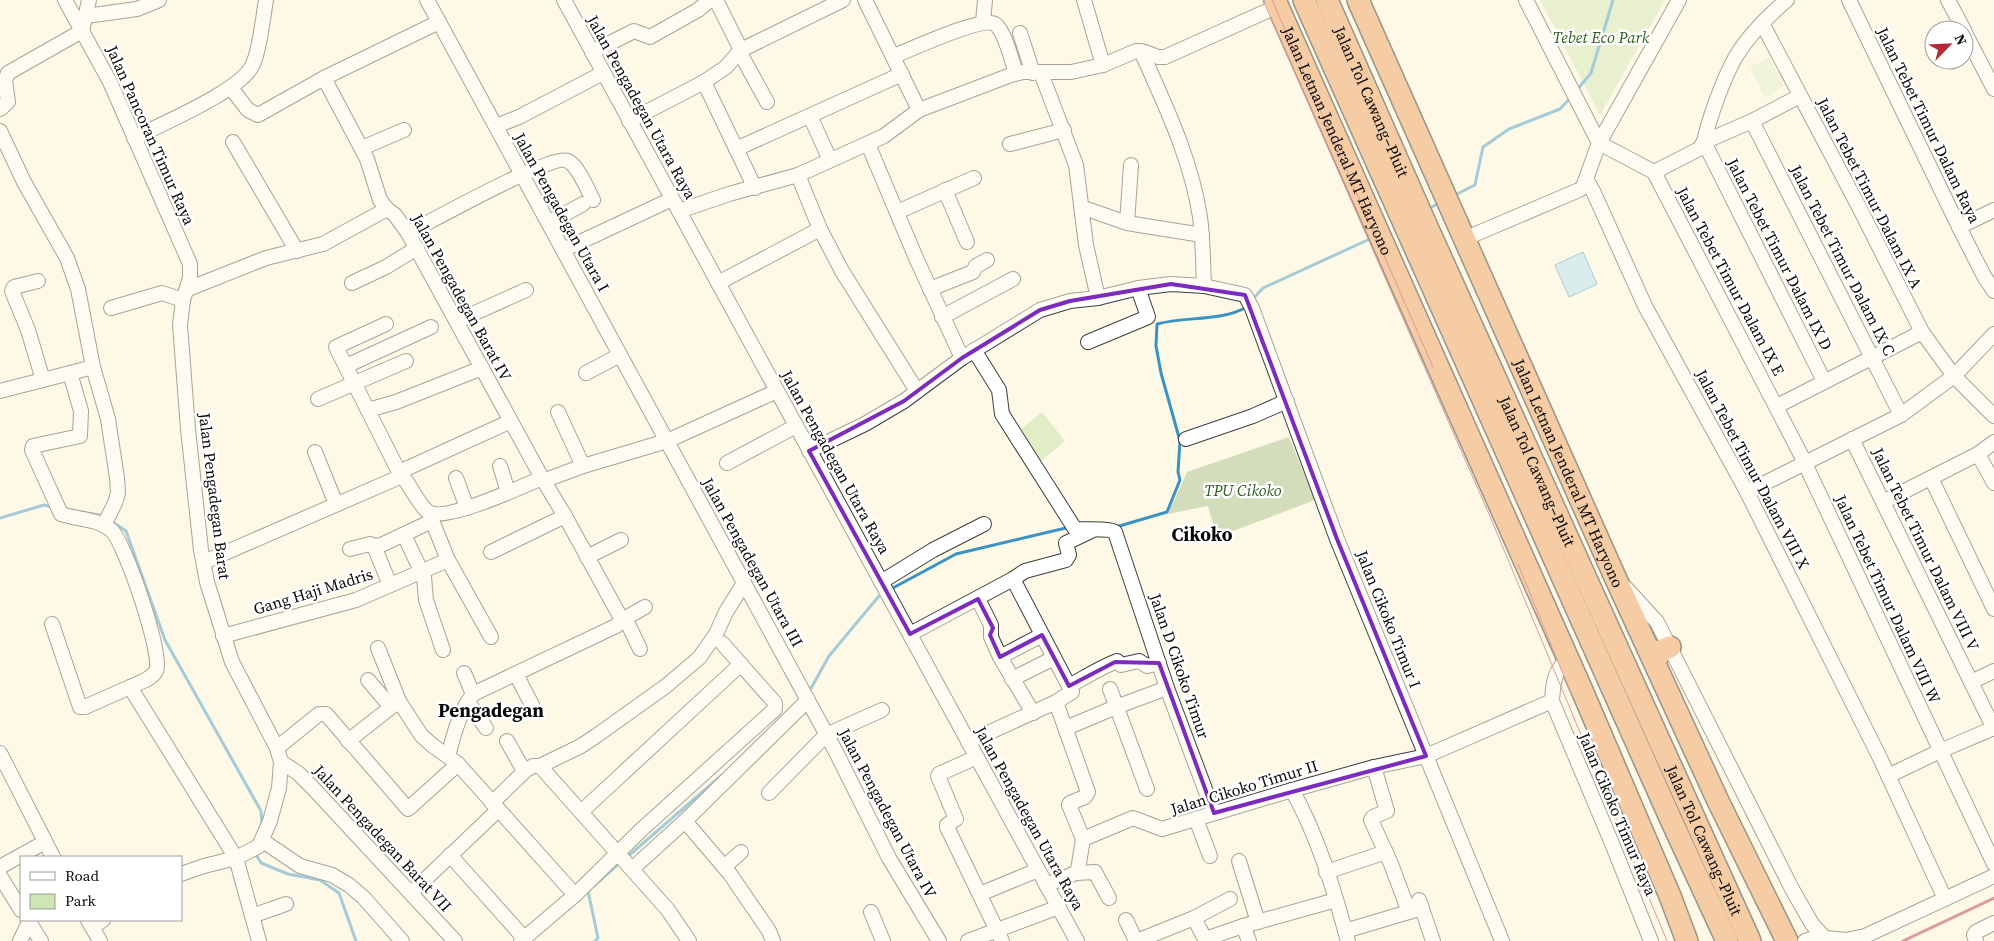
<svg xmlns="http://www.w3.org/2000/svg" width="1994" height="941" font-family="'Source Serif 4',serif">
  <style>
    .green { fill: #cfe5b4 }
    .cemetery { fill: #d3ddbc }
    .pitch { fill: #e1edc5 }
    .water { fill: #afdbf2; stroke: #3a92c5 }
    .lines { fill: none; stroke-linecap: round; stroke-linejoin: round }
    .stream { stroke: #3a92c5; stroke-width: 3 }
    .minor-casing { stroke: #3d3d3d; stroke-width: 16 }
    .highway-casing { stroke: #1b1b1b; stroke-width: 24 }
    .minor { stroke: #fff; stroke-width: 14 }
    .highway { stroke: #ed9656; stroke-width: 21 }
    .tram { stroke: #b12a35; stroke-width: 1 }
    .rail { stroke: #b12a35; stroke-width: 3 }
    .marked { fill: none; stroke: #7b2cbf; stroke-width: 4; stroke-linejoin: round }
    .labels { text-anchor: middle; stroke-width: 5; stroke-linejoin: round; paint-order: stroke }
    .park-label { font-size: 16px; font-style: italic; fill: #2e5d1f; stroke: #fff }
    .street-label { font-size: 16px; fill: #0a0a0a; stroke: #fff }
    .quarter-label { font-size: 19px; font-weight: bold; fill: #0a0a0a; stroke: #fff }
  </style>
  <rect width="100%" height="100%" fill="#fef9e7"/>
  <path class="green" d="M1540,0H1665L1600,115Z"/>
  <path class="cemetery" d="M1289,437L1315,500L1217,537L1208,506L1168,514L1187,472Z"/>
  <g class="pitch">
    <path d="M1770,57L1784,86L1765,98L1750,67Z"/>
    <path d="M1042,412L1065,441L1041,461L1018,432Z"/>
  </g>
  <path class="water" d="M1583,252L1597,284L1569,297L1555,265Z"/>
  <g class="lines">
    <g class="stream">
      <path d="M1577,90L1591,73L1613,0"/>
      <path d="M1453,196L1475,185L1483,147L1509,129L1560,109L1571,97"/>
      <path d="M1428,209L1441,202"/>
      <path d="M1252,300L1263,288L1372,238"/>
      <path d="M71,510L104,516"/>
      <path d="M0,518L44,505L52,507"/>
      <path d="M111,521L126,531L165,640L261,811L262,825"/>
      <path d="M1116,527L1167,512L1180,480L1178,472L1180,441L1161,373L1156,346L1157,324C1186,316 1220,322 1247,307"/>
      <path d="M891,589L956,554L1070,527"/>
      <path d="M809,692L829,656L879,596L883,594"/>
      <path d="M255,853L261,863L288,874L320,880L339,893L356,941"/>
      <path d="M626,858L722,775"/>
      <path d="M594,886L621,862"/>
      <path d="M589,890L588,891L598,938L595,941"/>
    </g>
    <defs>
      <g id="minor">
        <path d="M65,0L110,82L190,264V278L183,300L180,325L188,429L201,550L207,582L232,662L277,748L281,762L279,788L270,821L259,846L236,858L204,866L181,874"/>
        <path d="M427,0L836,752L889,858L939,941"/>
        <path d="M564,0L1077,941"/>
        <path d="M716,0L741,50"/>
        <path d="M865,0L919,110"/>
        <path d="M1084,0L1103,65"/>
        <path d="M1526,0L1599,143L1654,172L1800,453L1994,864"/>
        <path d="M1787,0C1768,16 1748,36 1735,58C1723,80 1709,118 1704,142L1824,381"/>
        <path d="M1849,0L1959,227L1984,276L1994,291"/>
        <path d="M1948,0L1964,30"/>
        <path d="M86,16L137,9L159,0"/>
        <path d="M983,22L985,0"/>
        <path d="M1762,23L1859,207L1922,332L1954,376L1994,416"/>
        <path d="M1964,31L1994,89"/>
        <path d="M1020,33L1033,73"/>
        <path d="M739,51L767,102"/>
        <path d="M1141,51C1165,105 1191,158 1200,217C1203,239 1203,263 1204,286"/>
        <path d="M592,52L634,31L650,37L698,10L710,0"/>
        <path d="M894,56C910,50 982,16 995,24C1005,31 1012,62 1016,73"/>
        <path d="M1041,73L1076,165L1086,245L1098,298"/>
        <path d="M324,78L367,159L380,200L387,209L395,215L408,233L542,478L565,516L622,620L616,626L473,694C459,713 454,734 448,756"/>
        <path d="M704,82L755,188"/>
        <path d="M231,88L248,110L258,115L324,78L439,22"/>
        <path d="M0,109L8,102L5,81L8,73L82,31L89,0"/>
        <path d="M810,116L830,160"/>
        <path d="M629,121L704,82L726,67L741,50L843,0"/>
        <path d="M1752,121L1901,415"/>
        <path d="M496,126L519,117L603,73"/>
        <path d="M0,131L24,182L67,258L78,289L93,367L70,373L81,411L80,436L33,446L32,450L61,514C78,520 98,518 112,531C125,543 164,657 156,671C151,680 138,683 130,687L236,858L259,941"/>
        <path d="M134,138C161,124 243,90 253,64C260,49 263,17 266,0"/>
        <path d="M233,142L297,251"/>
        <path d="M868,144L916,258L962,358"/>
        <path d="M1010,144L1064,130"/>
        <path d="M362,148L404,130"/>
        <path d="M736,149L902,74"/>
        <path d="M1654,172L1699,149L1704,142L1752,121L1800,96"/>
        <path d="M798,175L820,229L842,271L917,391"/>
        <path d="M1586,179L1593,191L1645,306L1747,492L1880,758L1945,899"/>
        <path d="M945,190L967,242"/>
        <path d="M1081,207L1127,223L1202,235"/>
        <path d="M679,211L729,194L798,175L884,136L919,110L1011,75L1023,72H1071L1103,65L1136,51L1145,52L1158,57H1165L1278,6"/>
        <path d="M897,212L974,178"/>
        <path d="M548,223L583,204"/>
        <path d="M1127,223L1131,165"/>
        <path d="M1959,227L1994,210"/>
        <path d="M408,233C430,222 553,153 568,161C578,166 588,190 593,200"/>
        <path d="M1464,239L1579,190L1583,187L1599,143L1679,0"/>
        <path d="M563,250L672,199"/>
        <path d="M38,281L14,287L12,291L28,330L43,380"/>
        <path d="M352,283L386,267L417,248"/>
        <path d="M718,283L820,229"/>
        <path d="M188,289L266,258L323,244L387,209"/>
        <path d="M930,289L973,272L976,266L987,260"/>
        <path d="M111,308L162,293L183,300"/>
        <path d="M942,317L1013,279"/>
        <path d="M457,321L526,290"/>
        <path d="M386,324L336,347L399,472L402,476"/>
        <path d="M1088,342L1148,317L1138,288"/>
        <path d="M974,350L999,390L1002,414L1075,529C1084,530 1110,528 1115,532L1167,688L1214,813"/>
        <path d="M346,366L431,327"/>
        <path d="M93,367L108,419L117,478L118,493L115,503L104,525"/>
        <path d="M586,373L620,355"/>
        <path d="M0,391L70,373"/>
        <path d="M318,399L406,361"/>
        <path d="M1777,406L1922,332"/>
        <path d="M368,410L396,402L482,368"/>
        <path d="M558,412L583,466"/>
        <path d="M1186,439L1253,416L1287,401"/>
        <path d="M1852,439L1994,729"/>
        <path d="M809,451L865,424L904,401L962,358L1040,310L1070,301L1098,298L1138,288L1171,284L1204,286L1245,295L1252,308L1337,539L1502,941"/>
        <path d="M315,452L336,504"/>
        <path d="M1978,454L1994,483"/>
        <path d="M727,463L796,426"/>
        <path d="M500,466L508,492"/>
        <path d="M399,472L511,421"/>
        <path d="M456,478L467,508"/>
        <path d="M1931,478L1994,609"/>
        <path d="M543,481L583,466L667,441L777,391"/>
        <path d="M1747,492L1901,415L1954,376L1994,334"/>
        <path d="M1883,502L1978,454L1994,442"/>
        <path d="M404,535L424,577L426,600L443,650"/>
        <path d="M374,546L390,585"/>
        <path d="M350,549L370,544L375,546L381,545L432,521"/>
        <path d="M491,552L565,516"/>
        <path d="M587,557L621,540"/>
        <path d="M448,560L491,637"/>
        <path d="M204,562L402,476C411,486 417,502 427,511C442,524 523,486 542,478"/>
        <path d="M1013,579L1025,571L1066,560L1069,555L1066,543L1091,531"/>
        <path d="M881,582L933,550L984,524"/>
        <path d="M1625,587L1657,622L1792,889L1812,924L1824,937"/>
        <path d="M978,599L991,625V637L1000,657L1033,713"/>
        <path d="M52,624L80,707H85L130,687"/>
        <path d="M910,634L1013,579L1072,692L1056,702L968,742"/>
        <path d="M223,636L356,600L448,560L429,513"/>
        <path d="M378,648L399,701L421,735L432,745L458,764L575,895"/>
        <path d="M640,649L629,626L622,620L645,607"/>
        <path d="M1000,657L1042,635"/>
        <path d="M1568,659C1554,670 1553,685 1552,701L1611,841L1651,941"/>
        <path d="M464,673L473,694"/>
        <path d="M516,674L532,705"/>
        <path d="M1012,679L1054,658"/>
        <path d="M368,680L390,706"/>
        <path d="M1971,682L1994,671"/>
        <path d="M1069,686C1086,677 1099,668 1117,661L1121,665L1139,661L1147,666L1159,663"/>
        <path d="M1110,689L1147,789"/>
        <path d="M468,702L486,728"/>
        <path d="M1056,702L1088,792L1085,797L1070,803L1069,805L1083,839"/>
        <path d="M1066,728L1116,707L1167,688"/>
        <path d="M348,741L399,701"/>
        <path d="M507,741L524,771"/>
        <path d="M277,748L319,714H326L408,809L458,764"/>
        <path d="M0,753L53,857"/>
        <path d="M977,757L939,774L938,776L956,819L947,825V827L1002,941"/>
        <path d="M281,762L298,773L313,788L455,941"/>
        <path d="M540,766L581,746L596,736L666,686L699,658L716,634L726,612L744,583"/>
        <path d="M1374,767L1387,811L1373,817L1371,820L1391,864L1409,912"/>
        <path d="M1888,776L1940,751L1994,728"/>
        <path d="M1292,790C1318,836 1334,890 1348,941"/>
        <path d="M769,793L826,735L882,710"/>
        <path d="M492,803L526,770L533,766H540L668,910L689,941"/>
        <path d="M581,812L741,664"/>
        <path d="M1196,819L1210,856"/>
        <path d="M685,821L730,874L769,931L773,941"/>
        <path d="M263,841L300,866L332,875L349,885L364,898L402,941"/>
        <path d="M450,855L524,938"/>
        <path d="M1239,861L1258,922"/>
        <path d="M0,867L45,842"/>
        <path d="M724,867L741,852"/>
        <path d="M632,869L685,821L808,700"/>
        <path d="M1326,872L1386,852"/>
        <path d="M1076,873L1095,872L1109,898"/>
        <path d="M0,876L21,910"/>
        <path d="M1046,885L1076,873L1078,870L1083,839L1133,818L1162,829L1292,790L1374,767L1426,756L1552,701"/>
        <path d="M411,893L498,810"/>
        <path d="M980,894L1038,870"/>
        <path d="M1419,900L1433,941"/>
        <path d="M871,912L883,941"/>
        <path d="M252,916L286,904"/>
        <path d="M1194,918L1230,899"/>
        <path d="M28,920L41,941"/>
        <path d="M88,920L100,941"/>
        <path d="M1126,920L1136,941"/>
        <path d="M92,927L103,920"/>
        <path d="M1345,931L1422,908"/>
        <path d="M20,941L29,922"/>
        <path d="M521,941L575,895L640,831L775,709V703L722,643"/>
        <path d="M968,941L1059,907"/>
        <path d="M1137,941L1194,918L1205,939L1243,926"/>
        <path d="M1249,941L1243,926L1336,900"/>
        <path d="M1805,941L1816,937L1846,940L1865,936L1994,876"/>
        <path d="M1976,941L1974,935L1976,932L1994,923"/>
      </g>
      <g id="highway">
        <path id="s1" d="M1275,0L1581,688L1670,896L1687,941"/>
        <path d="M1304,0L1672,822L1727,941"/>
        <path id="s2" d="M1327,0L1428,229L1750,941"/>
        <path id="s3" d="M1358,0L1615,577L1718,801L1787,941"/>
        <path d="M1655,663L1660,651L1670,647"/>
      </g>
    </defs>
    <use href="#minor" class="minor-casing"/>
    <use href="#highway" class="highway-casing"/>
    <use href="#minor" class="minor"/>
    <use href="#highway" class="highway"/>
    <g class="tram">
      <path d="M1263,0L1489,514L1667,941"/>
      <path d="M1272,0L1433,367"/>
      <path d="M1518,564L1572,696"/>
    </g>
    <path class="rail" d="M1903,941L1994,898"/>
  </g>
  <path d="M0 0H1994V941H0ZM1171,284L1245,295L1337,539L1426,756L1214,813L1159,663L1115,662L1069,686L1042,635L1000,657L990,635L993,628L978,599L910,634L809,451L904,401L962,358L1040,310L1070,301Z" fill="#fef9e7" fill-opacity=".55" fill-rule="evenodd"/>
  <path class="marked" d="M1171,284L1245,295L1337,539L1426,756L1214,813L1159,663L1115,662L1069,686L1042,635L1000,657L990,635L993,628L978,599L910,634L809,451L904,401L962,358L1040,310L1070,301Z"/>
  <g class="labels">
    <g class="park-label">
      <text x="1601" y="43">Tebet Eco Park</text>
      <text x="1243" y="496">TPU Cikoko</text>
    </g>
    <g class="street-label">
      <text dy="6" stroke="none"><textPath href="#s2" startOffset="111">Jalan Tol Cawang–Pluit</textPath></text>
      <text transform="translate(642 107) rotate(61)" y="6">Jalan Pengadegan Utara Raya</text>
      <text transform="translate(1929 125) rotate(64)" y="6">Jalan Tebet Timur Dalam Raya</text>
      <text transform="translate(151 135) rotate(66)" y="6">Jalan Pancoran Timur Raya</text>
      <text dy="6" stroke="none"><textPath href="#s1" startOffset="154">Jalan Letnan Jenderal MT Haryono</textPath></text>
      <text transform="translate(1870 193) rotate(63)" y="6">Jalan Tebet Timur Dalam IX A</text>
      <text transform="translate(562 212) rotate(61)" y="6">Jalan Pengadegan Utara I</text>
      <text transform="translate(1780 254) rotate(63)" y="6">Jalan Tebet Timur Dalam IX D</text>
      <text transform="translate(1843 260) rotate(63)" y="6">Jalan Tebet Timur Dalam IX C</text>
      <text transform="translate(1731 281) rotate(62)" y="6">Jalan Tebet Timur Dalam IX E</text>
      <text transform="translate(462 297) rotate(61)" y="6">Jalan Pengadegan Barat IV</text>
      <text transform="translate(836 462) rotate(61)" y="6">Jalan Pengadegan Utara Raya</text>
      <text transform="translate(1753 469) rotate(62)" y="6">Jalan Tebet Timur Dalam VIII X</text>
      <text dy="6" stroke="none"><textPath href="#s2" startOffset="516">Jalan Tol Cawang–Pluit</textPath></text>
      <text dy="6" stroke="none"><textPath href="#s3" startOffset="518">Jalan Letnan Jenderal MT Haryono</textPath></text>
      <text transform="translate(215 496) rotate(83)" y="6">Jalan Pengadegan Barat</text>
      <text transform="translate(1926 549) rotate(64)" y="6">Jalan Tebet Timur Dalam VIII V</text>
      <text transform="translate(753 562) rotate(61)" y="6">Jalan Pengadegan Utara III</text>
      <text transform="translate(313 591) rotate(-17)" y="6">Gang Haji Madris</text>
      <text transform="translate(1888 599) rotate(65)" y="6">Jalan Tebet Timur Dalam VIII W</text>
      <text transform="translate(1389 619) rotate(68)" y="6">Jalan Cikoko Timur I</text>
      <text transform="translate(1180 666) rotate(71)" y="6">Jalan D Cikoko Timur</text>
      <text transform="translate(1244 787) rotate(-17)" y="6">Jalan Cikoko Timur II</text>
      <text transform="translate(888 813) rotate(62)" y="6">Jalan Pengadegan Utara IV</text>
      <text transform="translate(1618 814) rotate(67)" y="6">Jalan Cikoko Timur Raya</text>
      <text transform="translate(1030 818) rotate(61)" y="6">Jalan Pengadegan Utara Raya</text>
      <text transform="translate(383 838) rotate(47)" y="6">Jalan Pengadegan Barat VII</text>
      <text dy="6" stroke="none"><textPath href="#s2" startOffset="921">Jalan Tol Cawang–Pluit</textPath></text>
    </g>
    <g class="quarter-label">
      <text x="1202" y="541">Cikoko</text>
      <text x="491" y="717">Pengadegan</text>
    </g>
  </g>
  <rect x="20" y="856" width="162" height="65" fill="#ffffff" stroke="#9d9d9d"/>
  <rect x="30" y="872" width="25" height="8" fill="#ffffff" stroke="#9d9d9d"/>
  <text x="65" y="881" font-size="15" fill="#0a0a0a">Road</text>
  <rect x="30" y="894" width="25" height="15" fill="#cfe5b4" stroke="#9d9d9d"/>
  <text x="65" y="906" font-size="15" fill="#0a0a0a">Park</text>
  <g transform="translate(1949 45) rotate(66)"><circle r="24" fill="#ffffff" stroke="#9d9d9d"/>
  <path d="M0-4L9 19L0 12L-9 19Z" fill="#b12a35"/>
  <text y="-8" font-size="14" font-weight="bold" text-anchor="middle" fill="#0a0a0a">N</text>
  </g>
</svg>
